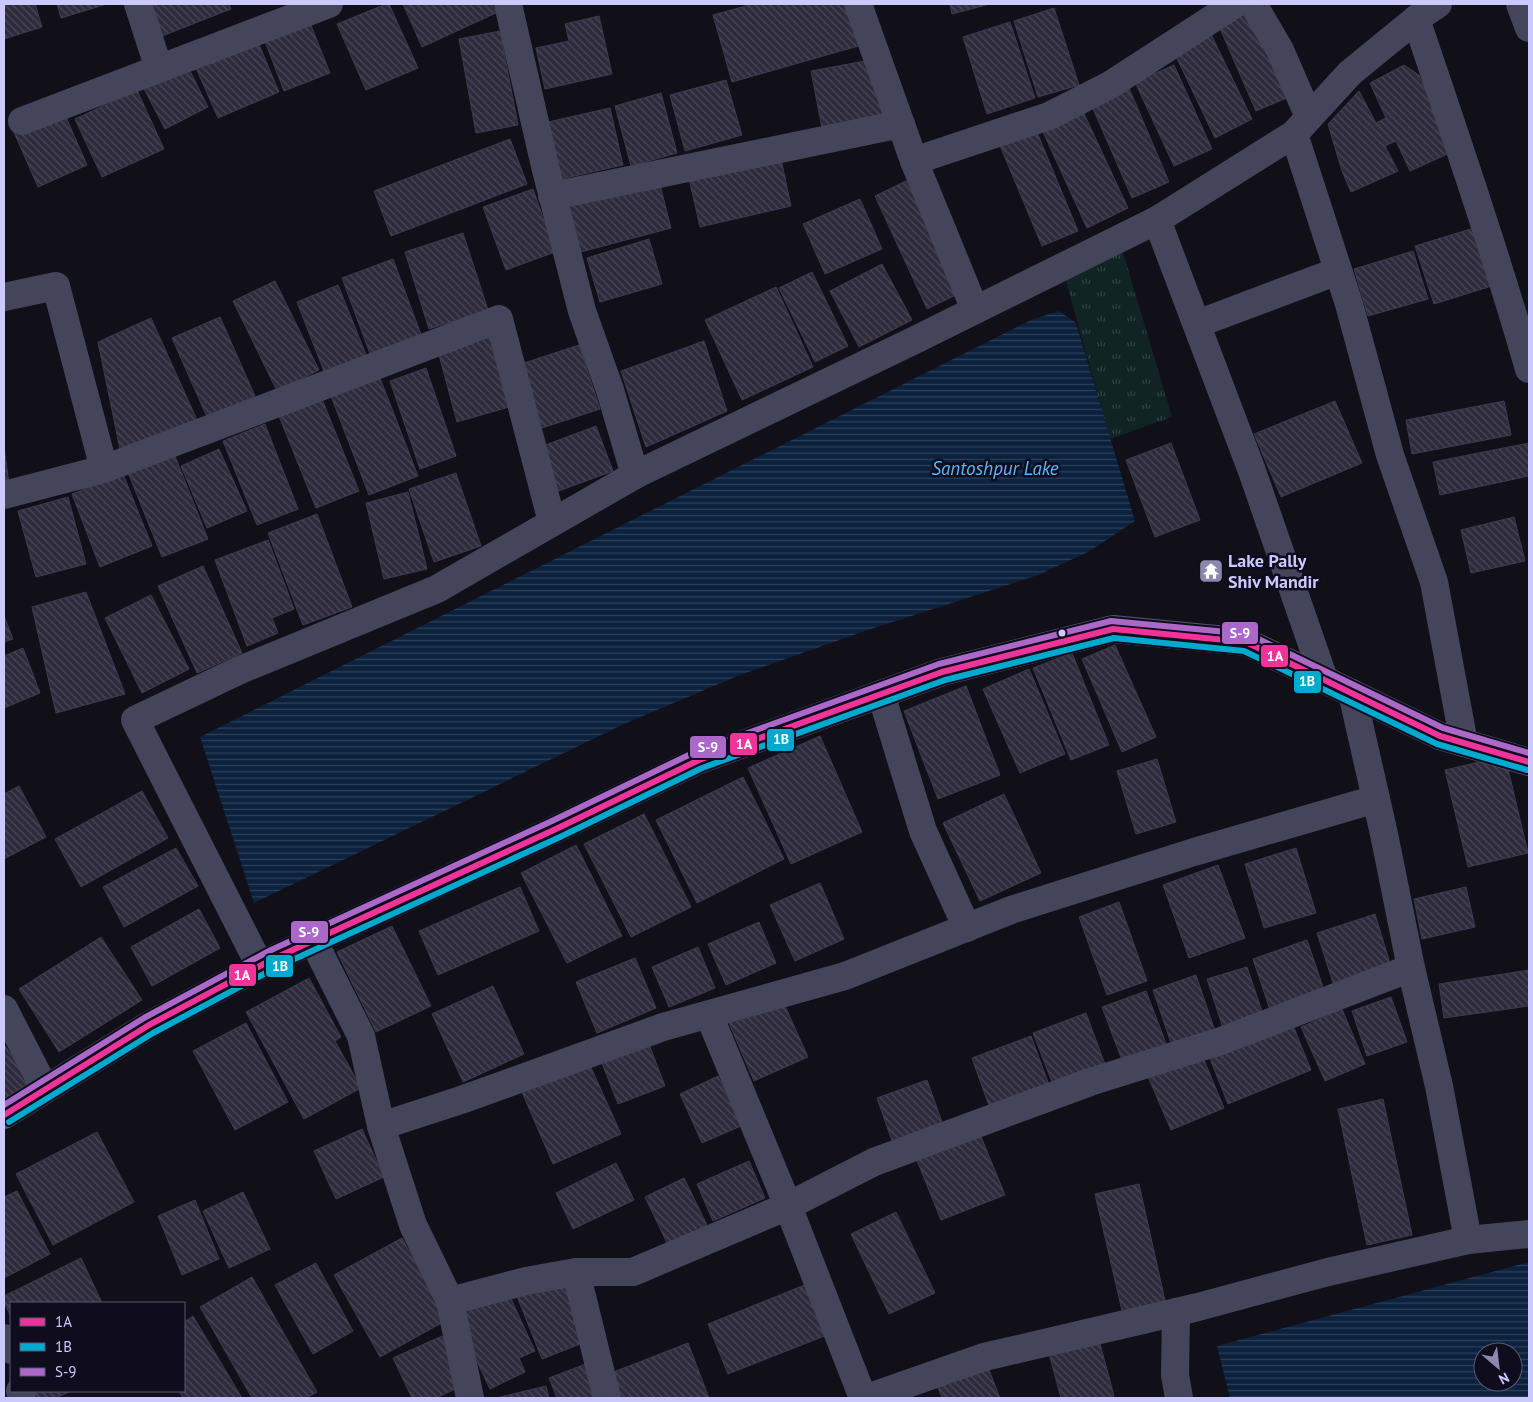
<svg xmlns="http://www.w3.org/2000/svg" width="1533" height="1402" font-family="'PT Sans',sans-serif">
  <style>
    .park { fill: url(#park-tufts) }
    .water { fill: url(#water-rules); fill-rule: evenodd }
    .building { fill: url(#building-back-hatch); stroke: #3c3a4e }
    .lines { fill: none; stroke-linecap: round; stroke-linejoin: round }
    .street { stroke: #44455a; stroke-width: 28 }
    .secondary { stroke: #52516d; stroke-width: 28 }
    .bus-1-casing { stroke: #0e0c1d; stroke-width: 10 }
    .bus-2-casing { stroke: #0e0c1d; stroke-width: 10 }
    .bus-3-casing { stroke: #0e0c1d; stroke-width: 10 }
    .bus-1 { stroke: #ef339a; stroke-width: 6 }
    .bus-2 { stroke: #00a9ce; stroke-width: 6 }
    .bus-3 { stroke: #ac68c9; stroke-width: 6 }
    .bus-dot { fill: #ccc9fe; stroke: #0e0c1d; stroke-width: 2 }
    .labels { text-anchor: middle; stroke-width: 5; stroke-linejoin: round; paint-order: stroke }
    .poi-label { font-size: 18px; font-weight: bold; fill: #ccc9fe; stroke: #0e0c1d; text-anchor: start }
    .water-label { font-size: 19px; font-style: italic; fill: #58b9fd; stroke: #0e0c1d }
    .line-badge { stroke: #0e0c1d; stroke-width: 2 }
    .badge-label { font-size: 14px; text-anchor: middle; font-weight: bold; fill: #fff }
  </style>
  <defs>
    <pattern id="park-tufts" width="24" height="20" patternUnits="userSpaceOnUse" patternTransform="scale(1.25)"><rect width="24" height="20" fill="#0f2423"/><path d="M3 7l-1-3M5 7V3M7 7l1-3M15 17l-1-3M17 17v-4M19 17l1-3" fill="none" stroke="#314244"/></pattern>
    <pattern id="water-rules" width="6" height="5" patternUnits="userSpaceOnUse" patternTransform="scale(1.25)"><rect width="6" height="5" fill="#0c213d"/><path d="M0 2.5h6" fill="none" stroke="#2e405a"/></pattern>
    <pattern id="building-back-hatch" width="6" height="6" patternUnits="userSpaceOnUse" patternTransform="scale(1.25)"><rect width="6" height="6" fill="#2e2c3c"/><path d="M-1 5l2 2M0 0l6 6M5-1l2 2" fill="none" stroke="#4b4959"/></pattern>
  </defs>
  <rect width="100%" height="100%" fill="#111019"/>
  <path class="park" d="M1119,239L1172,417L1110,439L1062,267Z"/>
  <g class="water">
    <path d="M1059,311L1076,323L1135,521L1088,552L1038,575L865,631L740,675L624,724L254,903L200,737L1031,320Z"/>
    <path d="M1529,1262V1398H1230L1217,1346ZM1483,1352H1513V1382H1483Z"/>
  </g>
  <g class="building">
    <path d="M4,4H35L42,27L4,39Z"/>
    <path d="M57,4H107L61,18Z"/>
    <path d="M150,4H229L231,9L162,36Z"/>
    <path d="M386,4H389L418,68L366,90L337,24Z"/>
    <path d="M403,4H492L496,13L422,47Z"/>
    <path d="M753,4H850L862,45L732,82L713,15Z"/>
    <path d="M950,4H990L952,14Z"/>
    <path d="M1247,4L1289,97L1256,111L1215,17Z"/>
    <path d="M1054,8L1079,85L1038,97L1014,21Z"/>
    <path d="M306,13L330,73L284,91L261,31Z"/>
    <path d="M599,16L612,74L545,89L536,48L569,41L565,24Z"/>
    <path d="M1010,22L1035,98L987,114L963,37Z"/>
    <path d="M500,31L518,125L476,133L459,39Z"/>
    <path d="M1210,32L1252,119L1215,138L1173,50Z"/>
    <path d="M258,42L279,92L218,118L196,68Z"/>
    <path d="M876,59L887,115L822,128L811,71Z"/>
    <path d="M186,63L208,107L165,129L142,85Z"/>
    <path d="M1174,65L1212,149L1174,166L1135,82Z"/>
    <path d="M1404,65L1419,75L1452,152L1410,171L1396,141L1385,146L1398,171L1351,192L1342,171L1328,124L1359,91L1376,123L1386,118L1370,83Z"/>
    <path d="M726,80L742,135L685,151L670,95Z"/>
    <path d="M1129,88L1169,182L1132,198L1091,104Z"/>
    <path d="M137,90L164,149L102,177L75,119Z"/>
    <path d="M661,93L677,153L631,166L615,106Z"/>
    <path d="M1080,105L1128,208L1087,228L1039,123Z"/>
    <path d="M62,108L87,165L38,187L13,130Z"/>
    <path d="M610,108L623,165L561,179L548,122Z"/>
    <path d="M1034,125L1078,231L1042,246L998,141Z"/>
    <path d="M510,139L527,184L391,236L374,191Z"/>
    <path d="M780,154L791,206L700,227L688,174Z"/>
    <path d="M658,177L671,228L577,253L563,202Z"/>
    <path d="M910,179L962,292L927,309L875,196Z"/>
    <path d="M533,189L555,252L506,270L483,207Z"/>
    <path d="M860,199L882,249L825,274L803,224Z"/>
    <path d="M1477,227L1495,285L1434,304L1415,246Z"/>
    <path d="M463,233L488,310L429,329L405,252Z"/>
    <path d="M649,239L662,284L600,302L587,258Z"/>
    <path d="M1413,251L1428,299L1368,316L1354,269Z"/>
    <path d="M393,259L423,340L372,359L342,278Z"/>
    <path d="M882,264L912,320L859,347L830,291Z"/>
    <path d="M812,272L848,346L815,362L779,288Z"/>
    <path d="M275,281L319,370L277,391L233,301Z"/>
    <path d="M338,285L367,357L325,374L297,302Z"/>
    <path d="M776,287L813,367L742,400L705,320Z"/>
    <path d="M220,317L255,396L207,417L172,338Z"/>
    <path d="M151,318L197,420L120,449L98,342Z"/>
    <path d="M497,334L516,405L457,422L438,351Z"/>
    <path d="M704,341L727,411L646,447L621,371Z"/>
    <path d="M579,345L600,409L536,430L515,366Z"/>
    <path d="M426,368L456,456L420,469L390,381Z"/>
    <path d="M380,378L418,476L369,495L331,396Z"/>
    <path d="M322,399L359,491L316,508L279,416Z"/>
    <path d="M1335,401L1362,463L1281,497L1254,434Z"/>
    <path d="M1504,401L1511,435L1412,454L1406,420Z"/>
    <path d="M265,424L298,509L257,525L223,441Z"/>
    <path d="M596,426L613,471L556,492L540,447Z"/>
    <path d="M1171,443L1200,520L1155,537L1126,460Z"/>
    <path d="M1529,443V476L1440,495L1433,462Z"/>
    <path d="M4,447L10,491L4,492Z"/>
    <path d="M219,449L247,511L207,528L181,466Z"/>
    <path d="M173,451L208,539L162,557L127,470Z"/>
    <path d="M456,473L481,546L434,562L409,489Z"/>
    <path d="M123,474L152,546L100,567L72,494Z"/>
    <path d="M408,492L427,569L384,579L366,503Z"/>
    <path d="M68,497L86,564L36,577L18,511Z"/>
    <path d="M317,514L352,607L303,625L268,533Z"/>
    <path d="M1514,517L1525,561L1471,573L1461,530Z"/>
    <path d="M268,540L294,609L272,618L278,633L247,646L215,560Z"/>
    <path d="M203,566L242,653L197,673L158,586Z"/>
    <path d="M86,592L125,694L56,713L32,607Z"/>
    <path d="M151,595L189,669L142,693L105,618Z"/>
    <path d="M4,616L13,639L4,642Z"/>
    <path d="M1115,645L1156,737L1122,752L1082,659Z"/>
    <path d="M23,648L40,693L4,708V656Z"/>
    <path d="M1072,653L1109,745L1071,760L1033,668Z"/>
    <path d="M1029,669L1065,754L1020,773L983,689Z"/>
    <path d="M966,686L1000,775L938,799L904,711Z"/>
    <path d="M820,736L862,832L791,864L748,768Z"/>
    <path d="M1505,756L1528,853L1468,867L1445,770Z"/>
    <path d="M1157,759L1176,822L1136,834L1117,771Z"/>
    <path d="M743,777L784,859L697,903L656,820Z"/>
    <path d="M19,786L46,837L4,859V794Z"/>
    <path d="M142,791L168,838L81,887L55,839Z"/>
    <path d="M1004,794L1041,873L980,901L943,823Z"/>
    <path d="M644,814L691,907L631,937L584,844Z"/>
    <path d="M576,845L622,936L567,963L521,873Z"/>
    <path d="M176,848L198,886L124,927L103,887Z"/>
    <path d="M1296,848L1316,913L1264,928L1245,864Z"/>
    <path d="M1218,865L1245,938L1189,958L1163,885Z"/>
    <path d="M820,883L844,939L795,961L770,905Z"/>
    <path d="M520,887L539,931L438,975L419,931Z"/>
    <path d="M1466,887L1475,927L1422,939L1414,899Z"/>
    <path d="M1119,902L1147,981L1107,995L1079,917Z"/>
    <path d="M199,909L220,948L152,986L131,947Z"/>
    <path d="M1375,914L1392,970L1335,989L1317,933Z"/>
    <path d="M759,922L776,963L726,985L708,944Z"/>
    <path d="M392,926L431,1006L376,1032L337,952Z"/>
    <path d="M101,937L142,1000L59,1052L19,989Z"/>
    <path d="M1307,940L1325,993L1271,1013L1253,959Z"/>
    <path d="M698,947L715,988L669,1007L652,967Z"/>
    <path d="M635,958L656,1008L597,1033L576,982Z"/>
    <path d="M1247,967L1263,1014L1223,1028L1207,979Z"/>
    <path d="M1529,970V1006L1444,1018L1439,984Z"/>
    <path d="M1196,975L1215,1031L1172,1046L1153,990Z"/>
    <path d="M309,978L341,1037L335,1041L361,1088L304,1119L246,1012Z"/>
    <path d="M493,986L524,1054L463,1082L432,1014Z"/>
    <path d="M1146,991L1167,1046L1123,1063L1102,1007Z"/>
    <path d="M1391,997L1407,1042L1367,1056L1352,1011Z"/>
    <path d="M782,999L808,1057L754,1081L729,1023Z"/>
    <path d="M1342,1009L1365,1064L1325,1081L1301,1027Z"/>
    <path d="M1086,1013L1106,1067L1054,1087L1033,1033Z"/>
    <path d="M246,1023L288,1102L235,1130L193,1051Z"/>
    <path d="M1292,1023L1311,1070L1228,1104L1209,1056Z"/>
    <path d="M1031,1036L1049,1085L989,1106L972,1058Z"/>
    <path d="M647,1039L665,1086L618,1104L600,1058Z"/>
    <path d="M4,1044L30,1084L4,1101Z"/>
    <path d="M1200,1050L1224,1108L1171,1130L1146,1072Z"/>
    <path d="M589,1063L621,1134L553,1164L522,1092Z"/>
    <path d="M718,1076L741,1126L702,1143L680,1094Z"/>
    <path d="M927,1080L943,1125L893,1144L877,1098Z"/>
    <path d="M1383,1099L1412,1235L1367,1245L1338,1109Z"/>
    <path d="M977,1127L1005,1195L941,1220L914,1153Z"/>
    <path d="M362,1129L384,1177L336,1199L314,1151Z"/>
    <path d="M97,1132L134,1202L53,1245L16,1174Z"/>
    <path d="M749,1161L765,1198L713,1221L697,1184Z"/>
    <path d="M616,1163L634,1200L573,1229L556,1193Z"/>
    <path d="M684,1178L707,1225L668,1245L645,1197Z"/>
    <path d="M1139,1184L1166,1305L1123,1315L1095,1194Z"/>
    <path d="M17,1191L50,1254L4,1278V1197Z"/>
    <path d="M243,1192L270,1249L229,1268L203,1211Z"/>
    <path d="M195,1200L219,1259L182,1275L158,1216Z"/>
    <path d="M896,1212L935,1293L889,1314L851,1234Z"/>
    <path d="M402,1238L447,1320L380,1357L334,1275Z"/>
    <path d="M81,1258L102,1303H11V1317L4,1302V1296Z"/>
    <path d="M316,1263L353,1331L313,1354L275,1285Z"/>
    <path d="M562,1276L588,1341L542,1359L516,1294Z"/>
    <path d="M252,1277L317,1392L306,1398H252L200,1307Z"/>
    <path d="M807,1284L827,1335L728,1374L708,1324Z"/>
    <path d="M507,1290L535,1351L519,1358L525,1372L490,1389L455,1315Z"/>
    <path d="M193,1316L242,1398H183L179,1391H184V1322Z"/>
    <path d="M442,1336L464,1385L436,1398H412L393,1358Z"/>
    <path d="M1098,1336L1114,1396L1107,1398H1061L1048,1350Z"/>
    <path d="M688,1343L709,1398H621L611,1373Z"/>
    <path d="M984,1357L1000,1398H942L934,1377Z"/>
    <path d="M591,1362L605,1398H557L549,1378Z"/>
    <path d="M546,1386L549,1398H496Z"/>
    <path d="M32,1391H71L56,1398H35Z"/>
  </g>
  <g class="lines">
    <g class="street">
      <path d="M138,4L159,69"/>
      <path d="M508,4L545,166L582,311L610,390L635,475"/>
      <path d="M858,4L914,161L975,310"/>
      <path d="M1253,4L1280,50L1309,117"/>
      <path d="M1520,4L1529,28"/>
      <path d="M1416,19C1455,135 1495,251 1529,369"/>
      <path d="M22,121L329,4"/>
      <path d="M1294,134L1349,304L1390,455L1434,582L1464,743"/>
      <path d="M914,161L1049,116L1110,85L1235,4"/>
      <path d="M552,196L901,124"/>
      <path d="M4,297L56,286L104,469"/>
      <path d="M1197,324L1338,271"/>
      <path d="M4,495L104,469L499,319L552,522"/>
      <path d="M1324,679L1252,471L1157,220L1294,134L1350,73L1416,19L1438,4"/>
      <path d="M1352,693L1384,834L1411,968L1439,1086L1468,1240"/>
      <path d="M881,694L923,831L967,928"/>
      <path d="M313,940L361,1036L381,1126L413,1225L450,1301L470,1398"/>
      <path d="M260,966L135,720L240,670L437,589L635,475L917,339L1157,220"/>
      <path d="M4,1009L45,1089"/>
      <path d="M709,1015L788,1206L863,1398"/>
      <path d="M381,1126L461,1100L663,1027L845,976L1011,910L1194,852L1376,799"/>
      <path d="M576,1272L607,1398"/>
      <path d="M450,1301L526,1281L576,1272H633L788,1206L874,1162L1090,1082L1221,1041L1411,968"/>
      <path d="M1176,1312L1175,1375L1179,1398"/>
      <path d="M4,1338L11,1350"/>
      <path d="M20,1391L22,1398"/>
      <path d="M867,1398L984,1357L1198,1307L1328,1272L1468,1240L1529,1234"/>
    </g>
    <path class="secondary" d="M4,1115L149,1025L273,959L556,829L699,760L942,672L1113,629L1246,642L1440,736L1529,762"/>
    <defs>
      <path id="bus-1" d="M4,1115L149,1025L273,959L556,829L699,760L942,672L1113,629L1246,642L1440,736L1529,762"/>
      <path id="bus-2" d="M9,1122L153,1033L277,967L560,837L702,768L945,680L1114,638L1244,651L1437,744L1527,770"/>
      <path id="bus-3" d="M4,1105L144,1018L269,951L552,821L695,752L939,664L1111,621L1248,634L1443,728L1529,753"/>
    </defs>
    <use href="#bus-1" class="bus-1-casing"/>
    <use href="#bus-2" class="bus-2-casing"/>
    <use href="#bus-3" class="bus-3-casing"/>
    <use href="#bus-1" class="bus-1"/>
    <use href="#bus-2" class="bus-2"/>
    <use href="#bus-3" class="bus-3"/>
  </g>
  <defs>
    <symbol id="temple-square" viewBox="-11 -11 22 22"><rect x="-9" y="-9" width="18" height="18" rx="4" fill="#8b88ae" stroke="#0e0c1d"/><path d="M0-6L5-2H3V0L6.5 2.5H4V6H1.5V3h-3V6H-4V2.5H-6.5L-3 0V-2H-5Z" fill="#fff"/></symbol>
  </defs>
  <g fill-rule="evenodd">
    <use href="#temple-square" x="1197" y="557" width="28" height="28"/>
  </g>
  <circle class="bus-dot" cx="1062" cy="633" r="4.5"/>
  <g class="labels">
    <g class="poi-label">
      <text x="1228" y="567">Lake Pally<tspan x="1228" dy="21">Shiv Mandir</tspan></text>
    </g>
    <g class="water-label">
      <text x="995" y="475">Santoshpur Lake</text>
    </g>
  </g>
  <g class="line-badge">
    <rect x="1221" y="621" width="38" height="24" rx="5" fill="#ac68c9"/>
    <rect x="1260" y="644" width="29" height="24" rx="5" fill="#ef339a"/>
    <rect x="1293" y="670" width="29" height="24" rx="5" fill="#00a9ce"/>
    <rect x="766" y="728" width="29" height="24" rx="5" fill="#00a9ce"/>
    <rect x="729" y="732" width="29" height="24" rx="5" fill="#ef339a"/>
    <rect x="689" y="735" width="38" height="24" rx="5" fill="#ac68c9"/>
    <rect x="290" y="920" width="39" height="24" rx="5" fill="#ac68c9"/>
    <rect x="265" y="954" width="29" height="24" rx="5" fill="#00a9ce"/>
    <rect x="228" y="963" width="29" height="24" rx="5" fill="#ef339a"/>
  </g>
  <g class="badge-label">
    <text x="1240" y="638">S-9</text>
    <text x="1275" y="661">1A</text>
    <text x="1307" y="686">1B</text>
    <text x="781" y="744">1B</text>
    <text x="744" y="749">1A</text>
    <text x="708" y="752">S-9</text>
    <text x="309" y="937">S-9</text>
    <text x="280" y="971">1B</text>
    <text x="242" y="980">1A</text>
  </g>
  <rect width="1533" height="1402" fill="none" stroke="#ccc9fe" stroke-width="10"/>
  <rect x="10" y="1302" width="175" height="90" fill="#0e0c1d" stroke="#5a5877"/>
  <rect x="20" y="1318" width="25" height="8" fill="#ef339a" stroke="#5a5877"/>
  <text x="55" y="1327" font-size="15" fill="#ccc9fe">1A</text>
  <rect x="20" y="1343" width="25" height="8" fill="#00a9ce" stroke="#5a5877"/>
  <text x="55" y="1352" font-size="15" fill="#ccc9fe">1B</text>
  <rect x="20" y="1368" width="25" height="8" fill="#ac68c9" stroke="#5a5877"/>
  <text x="55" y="1377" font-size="15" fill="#ccc9fe">S-9</text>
  <g transform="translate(1498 1367) rotate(152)"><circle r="24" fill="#0e0c1d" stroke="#5a5877"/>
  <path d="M0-4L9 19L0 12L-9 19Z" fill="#8b88ae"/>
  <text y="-8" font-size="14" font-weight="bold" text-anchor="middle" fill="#ccc9fe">N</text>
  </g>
</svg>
